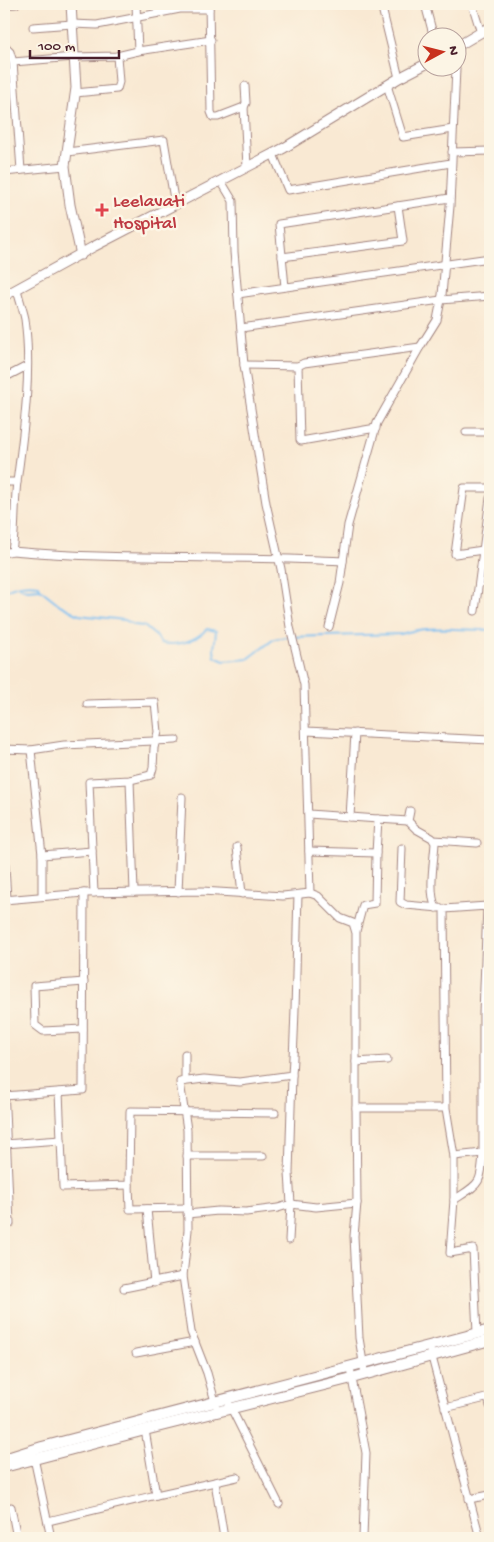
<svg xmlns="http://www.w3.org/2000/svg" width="494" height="1542" font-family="'Gochi Hand',sans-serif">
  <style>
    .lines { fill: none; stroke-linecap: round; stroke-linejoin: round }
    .stream { stroke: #7cbff2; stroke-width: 2 }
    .minor-casing { stroke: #a2847f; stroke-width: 9 }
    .major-casing { stroke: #a2847f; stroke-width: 11 }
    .highway-casing { stroke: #a2847f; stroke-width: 12 }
    .minor { stroke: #fff; stroke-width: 7 }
    .major { stroke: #fff; stroke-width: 9 }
    .highway { stroke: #fff; stroke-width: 10 }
    .health-dot { fill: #e0444e; stroke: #fcf5e5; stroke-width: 2 }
    .labels { text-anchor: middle; stroke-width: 5; stroke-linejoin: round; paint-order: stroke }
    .health-label { font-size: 19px; fill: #be3a42; stroke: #fcf5e5; text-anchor: start }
  </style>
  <rect width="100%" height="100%" fill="#fcf5e5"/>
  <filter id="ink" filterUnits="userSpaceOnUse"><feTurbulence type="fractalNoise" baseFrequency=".02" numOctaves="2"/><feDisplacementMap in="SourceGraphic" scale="10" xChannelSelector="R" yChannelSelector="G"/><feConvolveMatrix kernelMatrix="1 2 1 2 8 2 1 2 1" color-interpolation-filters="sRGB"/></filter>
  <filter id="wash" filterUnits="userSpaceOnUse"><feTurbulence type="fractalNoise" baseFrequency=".0096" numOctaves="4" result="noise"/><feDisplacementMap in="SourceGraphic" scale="20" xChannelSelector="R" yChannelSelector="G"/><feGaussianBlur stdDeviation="1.12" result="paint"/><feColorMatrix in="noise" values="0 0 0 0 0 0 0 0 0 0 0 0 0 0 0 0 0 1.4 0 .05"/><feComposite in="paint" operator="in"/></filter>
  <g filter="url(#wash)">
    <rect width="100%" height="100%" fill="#f9e9d3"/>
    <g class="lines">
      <g class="stream">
        <path d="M19,587L27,590L40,589"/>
        <path d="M4,591C14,585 27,583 39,585L40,589L60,605L79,615L125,620L134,625L144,626L157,637L161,643C179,646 194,642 207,629L216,631L214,650L215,657L224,661L248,659L274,639L287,637L401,634C430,624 460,631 490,630"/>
      </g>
    </g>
  </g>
  <g filter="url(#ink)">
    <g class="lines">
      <defs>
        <g id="minor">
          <path d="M136,4L138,51"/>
          <path d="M209,4L211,112L213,117H218L244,107"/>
          <path d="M381,4L399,78"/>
          <path d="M425,4L434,38"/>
          <path d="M472,4L481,33"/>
          <path d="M4,5L16,4"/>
          <path d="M33,27L72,24L97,25L180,9H209"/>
          <path d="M4,46L10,52L13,62L21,170"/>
          <path d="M13,62L74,57L117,56L138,51L211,40"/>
          <path d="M4,74L13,73"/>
          <path d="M387,85L403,137L453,129"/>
          <path d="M245,86L246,103L244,107L247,167"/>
          <path d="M75,93L117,89L119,82L117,56"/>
          <path d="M67,152L164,140L175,205"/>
          <path d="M452,152L490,151"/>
          <path d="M273,154L288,190L451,163"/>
          <path d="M4,172L65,166"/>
          <path d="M282,257L403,241L398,206"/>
          <path d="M285,287L279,224L450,198"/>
          <path d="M238,294L490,258"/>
          <path d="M241,328L441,300L490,296"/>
          <path d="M244,365L298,366L304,363L420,347"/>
          <path d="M298,366L300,440L301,441L376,428"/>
          <path d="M4,378L27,366"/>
          <path d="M466,432H490"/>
          <path d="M4,482H17"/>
          <path d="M483,550L455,554L464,488H490"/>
          <path d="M12,551C122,561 233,555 343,561"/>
          <path d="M4,553L12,551C16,528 14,505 17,482C24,429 32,372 25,319C23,309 19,299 17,289"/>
          <path d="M475,611L490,498"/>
          <path d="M329,627L340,583L348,525L377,423L420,347L437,320L442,295L450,206L456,68"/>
          <path d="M87,704L155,702L158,732L154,748L153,768L151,775L130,780L89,782L94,893"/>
          <path d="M306,731L490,740"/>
          <path d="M4,749L31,750L64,745L176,740"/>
          <path d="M31,750L42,855V896"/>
          <path d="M130,780L134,892"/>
          <path d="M410,811L408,821L416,829L432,838L435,843C434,861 428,892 436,908"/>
          <path d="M309,814L378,819L376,853L309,851"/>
          <path d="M350,817L355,733"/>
          <path d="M378,819L408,821"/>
          <path d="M434,840L477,843"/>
          <path d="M237,847L242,894"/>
          <path d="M402,848L400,902L406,905L439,908"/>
          <path d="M4,851L7,899"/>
          <path d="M42,855L92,851"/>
          <path d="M178,892L182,797"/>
          <path d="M310,893L318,896L340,918L353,923L356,933V1108"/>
          <path d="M4,900L84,893L202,891L283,896L310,893L304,685L290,627L281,569L266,503L244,365L234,252L233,201L221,181"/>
          <path d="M356,931L363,905L375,903L376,853"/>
          <path d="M83,1029L43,1031L35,1025L34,986L84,982"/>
          <path d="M356,1062L387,1060"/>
          <path d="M185,1081V1054"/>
          <path d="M4,1087L10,1224"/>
          <path d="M59,1092L63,1187L129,1185L130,1111L275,1113"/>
          <path d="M4,1096L83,1090L84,893"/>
          <path d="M4,1144L61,1140"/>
          <path d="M187,1156H263"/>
          <path d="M454,1156V1200L450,1253L473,1249L477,1333"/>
          <path d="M129,1185L130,1209L187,1208"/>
          <path d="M454,1200C480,1183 481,1185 483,1153"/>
          <path d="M357,1203L356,1108H446L444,909L487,906L483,1014V1153L454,1156L446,1108"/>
          <path d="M147,1209L154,1283"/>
          <path d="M187,1214L218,1211L246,1212L278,1208L291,1204L316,1207L357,1203L354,1236L359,1338L365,1374"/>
          <path d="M289,1240L291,1204L289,1173L292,1075"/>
          <path d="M124,1288L183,1276"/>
          <path d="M429,1346L480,1538"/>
          <path d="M136,1353L195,1342"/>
          <path d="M350,1368L366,1453L363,1538"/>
          <path d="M488,1397L490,1406"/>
          <path d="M229,1404L279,1504"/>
          <path d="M216,1405L207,1373L191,1332L183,1276L188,1230L187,1130L180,1082L204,1079L240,1082L292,1075C296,1015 296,955 298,895"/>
          <path d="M445,1408L490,1397"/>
          <path d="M34,1458L51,1538"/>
          <path d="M156,1495L215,1482"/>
          <path d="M469,1499L490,1495"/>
          <path d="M4,1509L11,1507L17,1538"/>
          <path d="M48,1521L156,1495L145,1430"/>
          <path d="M224,1538L215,1482L237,1477"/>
        </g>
        <g id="major">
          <path d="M71,4L76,88L65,166L70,205L81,255"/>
          <path d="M456,47L490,27"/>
          <path d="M4,296L93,247L284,148L399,78L426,64"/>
        </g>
        <g id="highway">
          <path d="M4,1459L42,1447L490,1330"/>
          <path d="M4,1467L145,1430L352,1378L490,1340"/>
        </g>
      </defs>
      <use href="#minor" class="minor-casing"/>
      <use href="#major" class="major-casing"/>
      <use href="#highway" class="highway-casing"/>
      <use href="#minor" class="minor"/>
      <use href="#major" class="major"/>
      <use href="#highway" class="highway"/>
    </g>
  </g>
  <path class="health-dot" d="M99.5 202.5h5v5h5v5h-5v5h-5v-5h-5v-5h5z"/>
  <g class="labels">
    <g class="health-label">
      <text x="113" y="206">Leelavati<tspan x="113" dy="22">Hospital</tspan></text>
    </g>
  </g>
  <rect width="494" height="1542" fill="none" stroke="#fcf5e5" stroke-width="20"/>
  <g transform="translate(442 52) rotate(83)"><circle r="24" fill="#fcf5e5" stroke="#b59f9b"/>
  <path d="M0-4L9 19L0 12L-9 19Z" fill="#c8321e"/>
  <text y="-8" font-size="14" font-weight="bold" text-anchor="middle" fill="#4a1f2b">N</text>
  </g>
  <path d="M30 50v8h89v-8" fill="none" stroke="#4a1f2b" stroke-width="2.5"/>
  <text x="38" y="50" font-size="15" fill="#4a1f2b" stroke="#fcf5e5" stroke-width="4" paint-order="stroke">100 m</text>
</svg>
